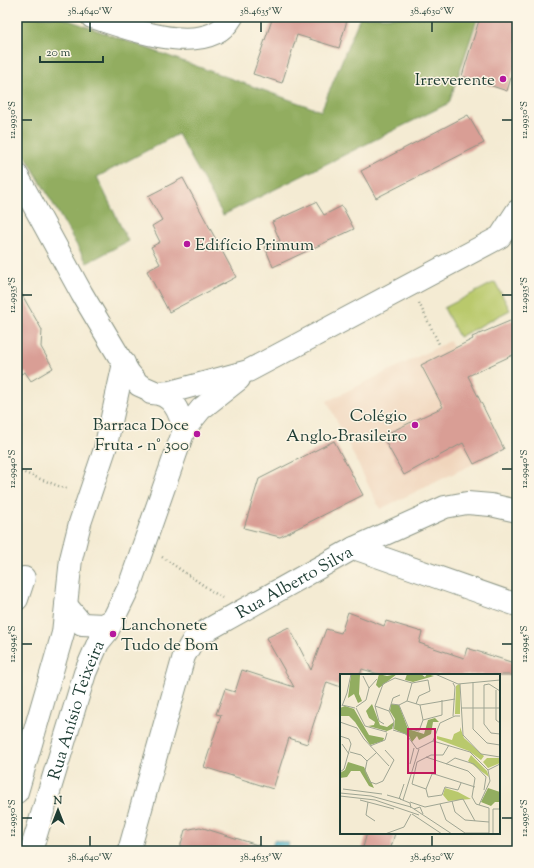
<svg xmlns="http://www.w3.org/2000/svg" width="534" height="868" font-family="'Sorts Mill Goudy',serif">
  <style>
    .built { fill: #f0d5bc }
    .green { fill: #b9c96c; stroke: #6c8350 }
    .forest { fill: #92ad60; stroke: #58754a }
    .water { fill: #4ab0c9; stroke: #34767e }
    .building { fill: #d99e95 }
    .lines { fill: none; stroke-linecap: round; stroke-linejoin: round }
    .minor-casing { stroke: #8a9484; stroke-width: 24 }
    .path { stroke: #8a9484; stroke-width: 2.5; stroke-dasharray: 1 3; stroke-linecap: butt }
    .minor { stroke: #fff; stroke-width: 22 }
    .ticks { fill: none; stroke: #1f3d34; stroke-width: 1.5 }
    .poi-dot { fill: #b5179e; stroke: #fcf5e5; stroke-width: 1.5 }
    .labels { text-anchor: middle; stroke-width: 3; stroke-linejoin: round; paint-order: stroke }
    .poi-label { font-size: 17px; fill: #1f3d34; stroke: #fcf5e5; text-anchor: end }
    .street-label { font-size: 17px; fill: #1f3d34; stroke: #fcf5e5 }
    .inset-road { fill: none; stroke: #9fa593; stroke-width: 1 }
    .view { fill: #c2185b; fill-opacity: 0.15; stroke: #c2185b; stroke-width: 2 }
    .inset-edge { fill: none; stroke: #1f3d34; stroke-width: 2 }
    .neatline { fill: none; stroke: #1f3d34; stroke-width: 1.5 }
    .ticks-label { font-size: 10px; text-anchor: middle; fill: #1f3d34 }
  </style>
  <rect width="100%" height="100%" fill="#fcf5e5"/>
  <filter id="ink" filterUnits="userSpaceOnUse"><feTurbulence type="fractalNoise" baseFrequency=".025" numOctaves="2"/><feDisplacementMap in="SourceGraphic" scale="8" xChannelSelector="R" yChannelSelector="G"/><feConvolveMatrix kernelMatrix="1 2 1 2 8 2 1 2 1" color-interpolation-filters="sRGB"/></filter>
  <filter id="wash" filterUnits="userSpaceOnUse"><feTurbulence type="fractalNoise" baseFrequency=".012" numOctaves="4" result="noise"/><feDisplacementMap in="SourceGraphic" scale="16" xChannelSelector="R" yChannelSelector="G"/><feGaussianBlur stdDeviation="0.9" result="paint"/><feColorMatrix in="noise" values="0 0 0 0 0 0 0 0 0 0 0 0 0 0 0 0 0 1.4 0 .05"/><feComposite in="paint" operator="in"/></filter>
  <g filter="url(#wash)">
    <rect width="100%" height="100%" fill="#f4ebd3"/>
    <path class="built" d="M450,341L504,449L380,509L327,401Z"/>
    <path class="green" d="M495,282L510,310L459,337L444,308Z"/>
    <path class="forest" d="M17,17H60L321,111L360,17H478L449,103L223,215L178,134L97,177L128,241L87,263L17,141Z"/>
    <path class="water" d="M274,840L289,843L287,851H271Z"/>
    <g id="blocks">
      <g class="building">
        <path d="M273,17H348L339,48L297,35L282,83L253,74Z"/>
        <path d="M480,17H517V58L507,91L462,76Z"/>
        <path d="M468,115L484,143L376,198L361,171Z"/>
        <path d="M183,178L236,277L169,312L147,271L160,264L151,247L160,242L152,226L162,220L148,196Z"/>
        <path d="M316,202L324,215L342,206L354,229L273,267L265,247L280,241L272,222Z"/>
        <path d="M17,286L42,330L41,347L53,368L31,381L25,372L17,376Z"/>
        <path d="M517,318V353L468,376L504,449L474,464L463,443L404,475L382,436L443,407L421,365L473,339L472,337Z"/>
        <path d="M334,441L363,495L280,537L244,528L259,479Z"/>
        <path d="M348,612L384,626L386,621L422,632L419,643L464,658L467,648L517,664V675H382L362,669L360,675H341V687L327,682L307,744L289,738L273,789L204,767L221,715L216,714L225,689L235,692L242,670L294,687L266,638L289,627L311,670L326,629L341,633Z"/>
        <path d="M200,827L264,847L263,851H179L185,830Z"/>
        <path d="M367,833H395L390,851H362Z"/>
      </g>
    </g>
  </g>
  <g filter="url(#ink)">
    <use href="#blocks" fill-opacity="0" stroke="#8a9484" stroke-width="1"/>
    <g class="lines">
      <defs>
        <g id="minor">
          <path d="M92,17C128,28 207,60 232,17"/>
          <path d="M17,175L82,294L129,373L139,385L157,393L170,392L248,371L500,237L517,211"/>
          <path d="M151,393C173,393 180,413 184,430"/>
          <path d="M354,548L517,605"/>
          <path d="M17,599L24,578"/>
          <path d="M66,605L82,624L104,625L114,619"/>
          <path d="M17,792L63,633L71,559L80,523L105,449L124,363"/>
          <path id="s1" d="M31,851L85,673L98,643L107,632L129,587L184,430L201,409L239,379"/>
          <path id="s2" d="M129,851L184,656L195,637L354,548L445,507L467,503L491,505L517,511"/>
        </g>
      </defs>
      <use href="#minor" class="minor-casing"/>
      <g class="path">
        <path d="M419,303L440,346"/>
        <path d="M17,470L69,490"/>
        <path d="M162,557L222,598"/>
      </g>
      <use href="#minor" class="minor"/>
    </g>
  </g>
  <path class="ticks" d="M90,22V32M261,22V32M432,22V32M22,120H32M502,120H512M22,295H32M502,295H512M22,469H32M502,469H512M22,644H32M502,644H512M22,818H32M502,818H512M90,836V846M261,836V846M432,836V846"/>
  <g class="poi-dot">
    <circle cx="503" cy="79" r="4"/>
    <circle cx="187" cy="244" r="4"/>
    <circle cx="415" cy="425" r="4"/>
    <circle cx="197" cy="434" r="4"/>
    <circle cx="113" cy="634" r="4"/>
  </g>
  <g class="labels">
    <g class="poi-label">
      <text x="495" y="85">Irreverente</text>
      <text x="195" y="250" text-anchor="start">Edifício Primum</text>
      <text x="407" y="421">Colégio<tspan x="407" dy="20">Anglo-Brasileiro</tspan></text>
      <text x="189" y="430">Barraca Doce<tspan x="189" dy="20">Fruta - n° 300</tspan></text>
      <text x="121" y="630" text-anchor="start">Lanchonete<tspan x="121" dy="20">Tudo de Bom</tspan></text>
    </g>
    <g class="street-label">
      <text dy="6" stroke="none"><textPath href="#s2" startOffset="338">Rua Alberto Silva</textPath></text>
      <text dy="6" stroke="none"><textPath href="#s1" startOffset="148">Rua Anísio Teixeira</textPath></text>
    </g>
  </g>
  <g transform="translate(340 674)">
    <rect width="160" height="160" fill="#f4ebd3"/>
    <path d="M119,10L120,11V40H115L116,12ZM120,45V53L124,64L144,82L141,86L129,77L97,65V62L112,66L114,60L120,57ZM131,81L147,97L149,103L128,87ZM147,84H160V89L148,94L143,88ZM105,114L118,118L131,125L108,127L103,121Z" fill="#b9c96c"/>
    <path d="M11,0H20L19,20L22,27L18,29L14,20L8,24ZM39,0L47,2L57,0L39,14L36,11ZM67,0H81L85,3L87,0L94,2L73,8L65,6ZM32,30L40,51L47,53L54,48L52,55L47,57L28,52L34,51L35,48L29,44L26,37ZM51,30L59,31L68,55L84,60L88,46L95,44L99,48H93L91,60L79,66L77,62L72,68L69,62L54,55L55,45L50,37ZM5,32L14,35L29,61L44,64L43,67L30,71L15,48L9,42H0V34ZM8,88L24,93L34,114L29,112L20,97H11L7,103L0,104V99L5,96ZM148,114L160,118V128H155L151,132L141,128Z" fill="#92ad60"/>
    <path class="inset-road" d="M95,0L118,10L160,6M133,8V55L147,69L160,71M120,10L123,61L141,80L160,83M149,10L144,11V50L151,59L160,60M149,10L160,17M29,14L37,5M156,16V46L160,49M67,27L72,9M52,30L59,31L67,27L80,31L115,25M2,31L15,34M59,31L69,55L79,57L83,46M80,31L83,46M2,32L7,19L11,0M35,32L49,37M16,33L26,26L29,14L23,2M16,34L25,52L47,58M121,34H160M113,42L115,13L113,9M83,46L102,41V26M0,48L17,54L24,65L49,92M44,50L39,47L35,32L43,10L55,4L72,9L88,6L90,17L79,22L76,30M53,55L54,47L49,37L53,24L60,21M53,56L66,60L77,75L93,67L100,49L115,42H120M0,62L9,65L11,70L4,95L0,98M93,67L130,78L148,96L150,107L139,131M2,70L9,80M30,72L45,66L47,59M10,78L21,81L27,87M86,83L128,97L135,104L132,123L136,130L149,134V160M27,87L25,97L30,108L36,110L43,107L54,86L45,76M27,87L36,79M70,90L74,74M106,90L115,84L134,90L146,103L144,116M148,96L160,90M121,109L118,116L105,113L102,121L88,123L86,115L92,100H94L135,113M3,115L42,120M86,115L72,110L77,88L91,81H103L109,71M0,119L31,122L71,133L112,160M47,121L61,125M0,122L35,126L79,141M59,125L64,110M60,125L70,129L71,134M20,126L54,135M63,126L79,75M112,127L115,138L125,146L149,148M28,128L26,141L35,147M70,128L85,133L123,125L135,147M100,130L106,146M74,135L80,133L83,140M72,140L102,160M106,146L125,159H149M45,160L64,153L71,140M153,160V135H160"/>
    <path class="view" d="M68,55H95V99H68Z"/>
    <rect width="160" height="160" class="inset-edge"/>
  </g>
  <rect width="534" height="868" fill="none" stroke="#fcf5e5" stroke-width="44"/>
  <g transform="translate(58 810)" stroke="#fcf5e5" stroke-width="3" paint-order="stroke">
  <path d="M0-3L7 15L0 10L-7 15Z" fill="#1f3d34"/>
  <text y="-6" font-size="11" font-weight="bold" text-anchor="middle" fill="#1f3d34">N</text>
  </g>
  <path d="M40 56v6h63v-6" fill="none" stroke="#1f3d34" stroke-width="2"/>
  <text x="46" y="56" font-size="12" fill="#1f3d34" stroke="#fcf5e5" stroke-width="3" paint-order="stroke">20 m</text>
  <rect x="22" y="22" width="490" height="824" class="neatline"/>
  <g class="ticks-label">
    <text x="90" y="14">38.4640°W</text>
    <text x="261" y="14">38.4635°W</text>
    <text x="432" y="14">38.4630°W</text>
    <text transform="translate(11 120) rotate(-90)" y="4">12.9930°S</text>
    <text transform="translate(523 120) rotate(-90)" y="4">12.9930°S</text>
    <text transform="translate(11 295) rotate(-90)" y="4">12.9935°S</text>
    <text transform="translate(523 295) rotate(-90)" y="4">12.9935°S</text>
    <text transform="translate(11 469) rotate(-90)" y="4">12.9940°S</text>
    <text transform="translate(523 469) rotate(-90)" y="4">12.9940°S</text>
    <text transform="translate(11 644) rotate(-90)" y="4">12.9945°S</text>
    <text transform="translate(523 644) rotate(-90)" y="4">12.9945°S</text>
    <text transform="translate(11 818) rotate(-90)" y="4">12.9950°S</text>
    <text transform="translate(523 818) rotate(-90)" y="4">12.9950°S</text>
    <text x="90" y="860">38.4640°W</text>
    <text x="261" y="860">38.4635°W</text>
    <text x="432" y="860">38.4630°W</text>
  </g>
</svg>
